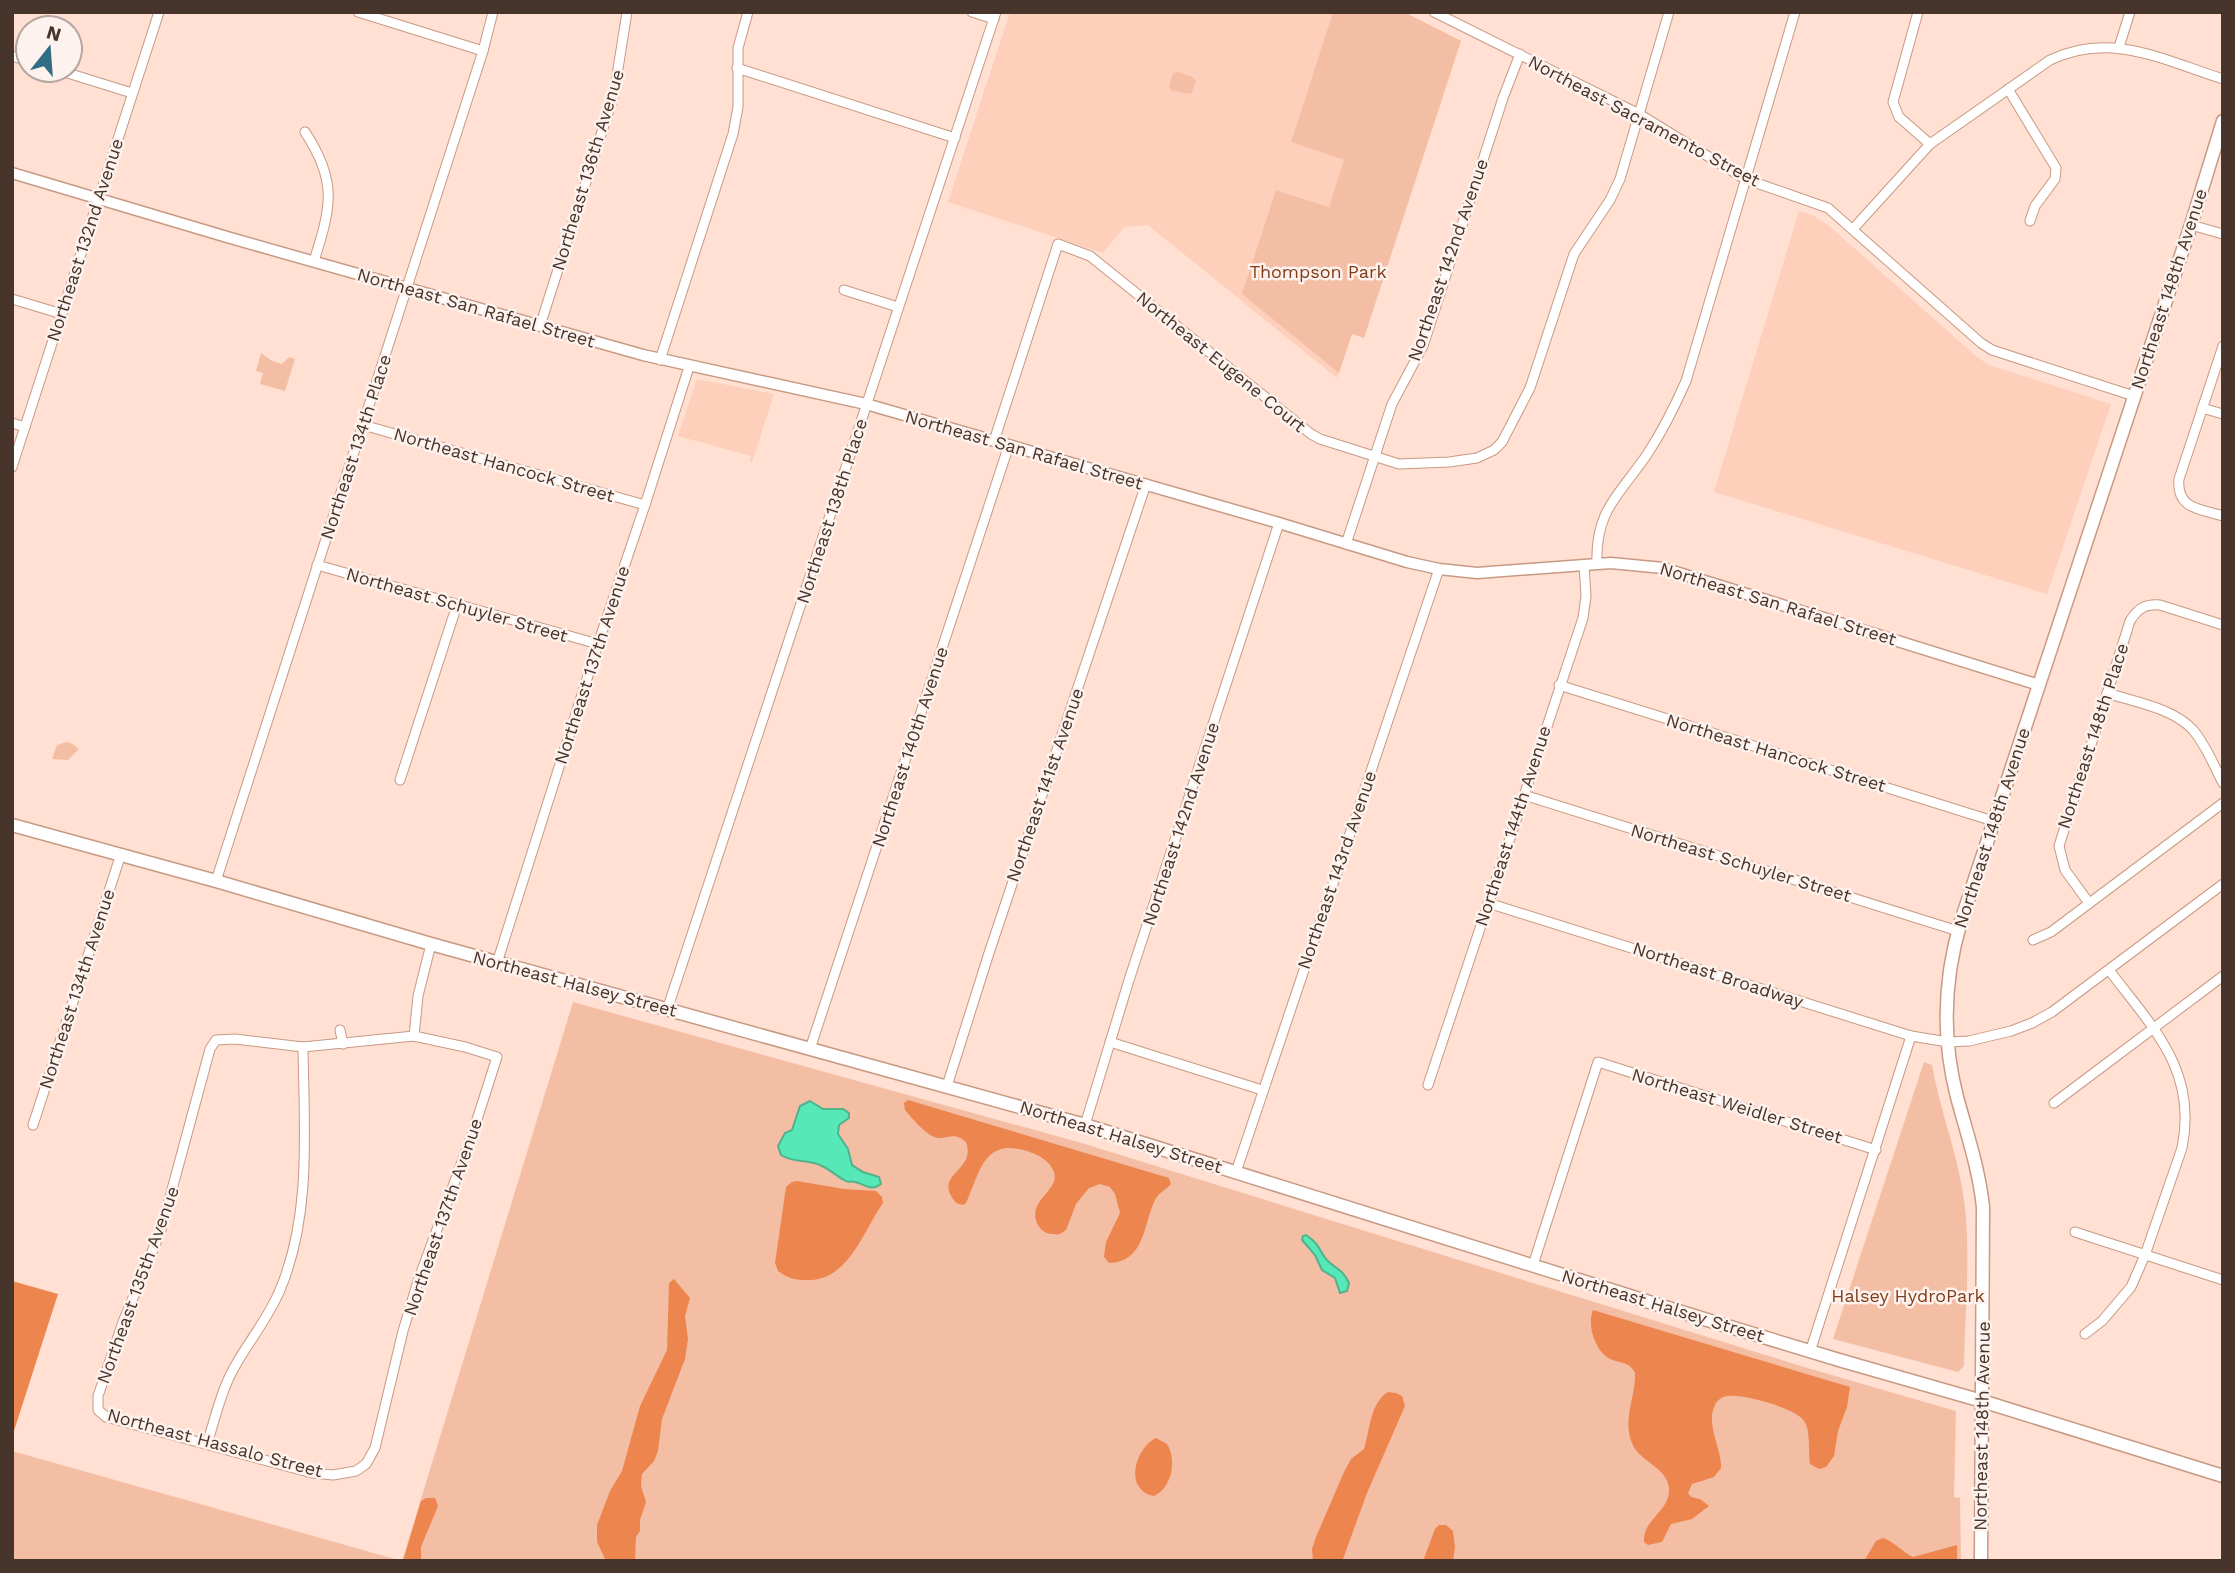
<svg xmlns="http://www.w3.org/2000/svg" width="2235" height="1573" font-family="'Work Sans',sans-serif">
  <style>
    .built { fill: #fecfba }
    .green { fill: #f4bea5 }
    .forest { fill: #ed854f }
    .water { fill: #56e8b6; stroke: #52b28c; stroke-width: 2 }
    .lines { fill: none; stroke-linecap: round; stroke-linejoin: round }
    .minor-casing { stroke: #c89983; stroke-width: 11 }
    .tertiary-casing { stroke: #c89983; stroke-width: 13 }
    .secondary-casing { stroke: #c89983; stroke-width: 15 }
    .minor { stroke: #fff; stroke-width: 9 }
    .tertiary { stroke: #fff; stroke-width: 10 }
    .secondary { stroke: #fff; stroke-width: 12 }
    .labels { text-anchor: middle; stroke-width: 5; stroke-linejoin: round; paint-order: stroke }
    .street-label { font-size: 18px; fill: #47342a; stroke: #fdf2ee }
    .park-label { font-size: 18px; fill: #803d18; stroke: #fdf2ee }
  </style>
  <rect width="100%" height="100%" fill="#ffe0d2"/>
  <g class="built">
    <path d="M1010,12H1333L1291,142L1345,160L1329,207L1276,190L1339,373L1337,378L1148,225L1124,227L1103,253L948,202Z"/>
    <path d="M1799,211L1814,216L1828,225L1977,357L1989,365L2111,404L2047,594L1714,492Z"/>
    <path d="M697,379L774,394L752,462H750L751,456L678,436Z"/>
  </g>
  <g class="green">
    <path d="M1333,12H1404L1461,41L1364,338L1352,334L1339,373L1242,294L1276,190L1329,207L1344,160L1291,142Z"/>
    <path d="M1179,72L1192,77L1196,81L1191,94L1172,91L1169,86L1173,73Z"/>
    <path d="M261,353L272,361L282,364L289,357L295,359L285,391L260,384L263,373L256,371Z"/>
    <path d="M66,742L71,743L79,749L68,760L52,759L57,745Z"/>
    <path d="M573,1002L1085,1144L1804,1367L1956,1411L1954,1497L1960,1498L1961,1561H12V1451L402,1561Z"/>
    <path d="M1924,1062L1932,1065C1940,1111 1958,1154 1964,1200C1971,1251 1965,1314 1964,1366L1958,1372L1833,1339Z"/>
  </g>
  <g class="forest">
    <path d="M908,1100L1169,1178L1171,1184C1166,1190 1159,1192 1155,1200C1143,1225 1145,1262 1109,1263L1104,1257L1106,1242L1120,1213L1115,1194L1110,1187L1100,1184L1089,1188L1076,1204L1066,1230L1060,1234C1050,1235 1041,1233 1037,1223C1027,1199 1063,1189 1053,1170C1048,1159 1038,1155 1027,1151C983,1137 980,1173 966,1203L963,1205L956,1203C931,1173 977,1172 966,1142C953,1130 946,1141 934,1137C923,1132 912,1118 905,1110L904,1103Z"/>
    <path d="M797,1181L844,1189L876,1191L882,1197L883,1203C862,1233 848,1283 804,1280C794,1280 786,1277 778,1271L775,1263L786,1187L792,1182Z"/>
    <path d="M674,1279L690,1298L685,1316L688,1339L685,1359L662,1419L658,1451L654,1461L642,1474L641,1486L646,1502L640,1520V1531L636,1537L635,1561H606L597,1542V1525L610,1491L622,1471L640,1406L667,1350L669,1283Z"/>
    <path d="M12,1281L58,1294L12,1437Z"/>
    <path d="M1593,1310L1850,1387L1847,1407L1838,1431L1834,1456L1826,1467L1819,1469L1810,1464C1808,1451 1811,1431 1804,1421C1796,1408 1743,1394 1728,1396C1723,1396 1717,1400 1715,1405C1705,1423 1722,1449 1721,1468L1714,1477L1692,1484L1688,1493L1691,1497L1700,1499L1709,1506L1692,1519L1671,1524L1662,1542L1648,1545L1644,1542C1642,1520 1670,1511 1669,1489C1668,1467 1639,1462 1632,1443C1622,1420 1636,1396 1635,1373C1629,1360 1617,1364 1607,1357C1594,1348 1587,1324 1593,1310Z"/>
    <path d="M1388,1392L1396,1393L1402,1396L1405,1406L1367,1493L1343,1559L1313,1561L1312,1549L1316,1537L1344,1472L1351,1459L1364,1449C1370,1430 1370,1403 1388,1392Z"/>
    <path d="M1156,1438L1167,1444C1177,1460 1172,1488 1154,1496C1123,1490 1135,1448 1156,1438Z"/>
    <path d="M426,1498H435L438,1506L421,1547V1561H403L421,1501Z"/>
    <path d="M1439,1525H1446L1453,1531L1455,1547L1453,1561H1423L1435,1529Z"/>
    <path d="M1883,1538C1895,1542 1902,1552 1913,1557L1957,1545V1561H1864L1876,1541Z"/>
  </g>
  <g class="water">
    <path d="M810,1101L823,1109H843L849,1113V1118L839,1125L838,1134L848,1149L852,1165L863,1172L879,1177L881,1184C871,1192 865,1184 855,1182C848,1180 851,1184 844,1180C833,1174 827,1166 814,1163C802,1160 792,1162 781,1155L778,1146L785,1133L792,1130L800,1106Z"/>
    <path d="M1306,1235C1321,1244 1320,1255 1329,1262C1338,1270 1344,1271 1349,1283L1347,1291L1340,1293L1335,1278L1322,1270L1315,1255L1302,1240L1303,1236Z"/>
  </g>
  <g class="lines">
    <defs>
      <g id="minor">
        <path d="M358,12L483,51"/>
        <path d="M972,12L994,19"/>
        <path d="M1434,12L1639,114L1745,179L1828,208L1981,343L1992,350L2134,396"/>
        <path d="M1918,12L1893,102L1899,117L1930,144"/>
        <path d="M2119,47L2130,12"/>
        <path d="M12,56L28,61"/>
        <path d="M737,68L955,138"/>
        <path d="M58,70L132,93"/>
        <path d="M2008,89L2056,168L2055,179L2035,206L2030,221"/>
        <path d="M305,132C338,182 331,207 314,261"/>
        <path d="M2191,225L2223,234"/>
        <path d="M1853,229L1930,144L2050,60C2111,31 2163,60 2223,79"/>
        <path d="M844,290L898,307"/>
        <path d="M12,299L62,314"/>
        <path d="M540,326L614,94L627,12"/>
        <path d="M2223,346L2179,479C2176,509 2200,509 2223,516"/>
        <path d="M660,360L733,134L738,107V48L748,12"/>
        <path d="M2202,408L2223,414"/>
        <path d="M12,423L25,427"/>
        <path d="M363,425L645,505"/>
        <path d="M994,441L1058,244L1090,256L1311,434L1320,439L1399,464L1449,462L1477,458L1494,450L1502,442L1530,388L1574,254L1610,200L1620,179L1669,12"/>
        <path d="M12,467L159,12"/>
        <path d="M1346,544L1392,404L1423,346L1503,98L1520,54"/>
        <path d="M1597,564C1595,509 1620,495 1648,453C1663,430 1675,406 1686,381L1795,12"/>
        <path d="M317,565L598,644"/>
        <path d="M1559,685L1993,821"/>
        <path d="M2107,693C2135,702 2173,708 2193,730C2206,745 2214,766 2223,783"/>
        <path d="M400,780L457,605"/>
        <path d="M1524,795L1958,931"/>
        <path d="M216,881L483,51L493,12"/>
        <path d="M1488,903L1911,1036L1948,1042L1969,1041L2011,1031L2032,1023L2052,1012L2223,884"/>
        <path d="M2089,903L2065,870L2059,846L2130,621C2138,608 2145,604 2160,605L2223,625"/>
        <path d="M2033,940L2051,932L2223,803"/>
        <path d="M497,963L598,644L645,505L689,367"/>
        <path d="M667,1010L996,12"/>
        <path d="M340,1030L343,1044"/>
        <path d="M414,1036L465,1047L497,1057L473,1132L418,1281L403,1331L375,1448L366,1464L356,1471L333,1475L312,1473L106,1417L98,1410V1396L123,1322L161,1230L210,1049L216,1040L235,1039L303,1047Z"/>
        <path d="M414,1036L418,996L431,944"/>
        <path d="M1110,1042L1262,1090"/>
        <path d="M810,1049L1009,445"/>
        <path d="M1428,1085L1583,618L1586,596L1584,565"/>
        <path d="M947,1086L989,953L1146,484"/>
        <path d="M2054,1103L2223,976"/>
        <path d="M33,1125L121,854"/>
        <path d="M1085,1125L1129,980L1279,523"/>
        <path d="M1236,1172L1439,569"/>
        <path d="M2075,1232L2223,1280"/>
        <path d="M1533,1265L1598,1062L1876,1150"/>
        <path d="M2085,1334L2102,1321L2131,1287L2145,1255L2182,1148C2198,1070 2152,1027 2109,970"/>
        <path d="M1810,1352L1911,1036"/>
        <path d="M207,1444C215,1419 221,1391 234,1368C248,1342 268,1319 280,1290C312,1214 304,1128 303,1047"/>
      </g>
      <path id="tertiary" d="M12,173L227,237L643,355L866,404L1279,523L1407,562L1439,569L1477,573L1611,563L1663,568L2039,685"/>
      <g id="secondary">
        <path d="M12,825L216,881L431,944L1085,1125L1681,1312L1839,1360L1982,1401L2223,1476"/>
        <path d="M1981,1561L1983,1207C1979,1169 1967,1134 1957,1097C1942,1039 1944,978 1961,921L2191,225L2223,121"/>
      </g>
    </defs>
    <use href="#minor" class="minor-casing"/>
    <use href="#tertiary" class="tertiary-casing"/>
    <use href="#secondary" class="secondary-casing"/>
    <use href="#minor" class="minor"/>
    <use href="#tertiary" class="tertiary"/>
    <use href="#secondary" class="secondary"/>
  </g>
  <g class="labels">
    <g class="street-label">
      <text transform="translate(1644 121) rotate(28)" y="6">Northeast Sacramento Street</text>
      <text transform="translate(588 170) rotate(-73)" y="6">Northeast 136th Avenue</text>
      <text transform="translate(85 240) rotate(-72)" y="6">Northeast 132nd Avenue</text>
      <text transform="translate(1448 260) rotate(-71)" y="6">Northeast 142nd Avenue</text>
      <text transform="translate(2169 289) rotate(-72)" y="6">Northeast 148th Avenue</text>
      <text transform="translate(476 308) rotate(16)" y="6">Northeast San Rafael Street</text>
      <text transform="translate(1221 362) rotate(39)" y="6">Northeast Eugene Court</text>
      <text transform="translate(356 447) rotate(-72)" y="6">Northeast 134th Place</text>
      <text transform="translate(1024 450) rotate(16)" y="6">Northeast San Rafael Street</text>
      <text transform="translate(504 465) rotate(16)" y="6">Northeast Hancock Street</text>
      <text transform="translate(832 511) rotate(-72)" y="6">Northeast 138th Place</text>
      <text transform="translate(1778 604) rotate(17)" y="6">Northeast San Rafael Street</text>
      <text transform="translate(457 605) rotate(16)" y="6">Northeast Schuyler Street</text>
      <text transform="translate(592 665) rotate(-72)" y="6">Northeast 137th Avenue</text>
      <text transform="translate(2093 736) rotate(-72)" y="6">Northeast 148th Place</text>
      <text transform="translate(910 747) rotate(-72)" y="6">Northeast 140th Avenue</text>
      <text transform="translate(1776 753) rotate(17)" y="6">Northeast Hancock Street</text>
      <text transform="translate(1045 785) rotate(-71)" y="6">Northeast 141st Avenue</text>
      <text transform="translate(1181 824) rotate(-72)" y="6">Northeast 142nd Avenue</text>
      <text transform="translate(1513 826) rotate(-72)" y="6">Northeast 144th Avenue</text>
      <text transform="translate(1992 828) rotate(-72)" y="6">Northeast 148th Avenue</text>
      <text transform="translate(1741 863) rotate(17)" y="6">Northeast Schuyler Street</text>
      <text transform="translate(1337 870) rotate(-71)" y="6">Northeast 143rd Avenue</text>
      <text transform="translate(1718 975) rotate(18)" y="6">Northeast Broadway</text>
      <text transform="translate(575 984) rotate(15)" y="6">Northeast Halsey Street</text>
      <text transform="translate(77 989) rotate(-72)" y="6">Northeast 134th Avenue</text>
      <text transform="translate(1737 1106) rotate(17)" y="6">Northeast Weidler Street</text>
      <text transform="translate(1121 1137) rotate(17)" y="6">Northeast Halsey Street</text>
      <text transform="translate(443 1217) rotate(-71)" y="6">Northeast 137th Avenue</text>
      <text transform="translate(138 1285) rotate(-70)" y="6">Northeast 135th Avenue</text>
      <text transform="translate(1663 1306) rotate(17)" y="6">Northeast Halsey Street</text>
      <text transform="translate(1982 1426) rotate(-89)" y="6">Northeast 148th Avenue</text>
      <text transform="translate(215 1443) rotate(15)" y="6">Northeast Hassalo Street</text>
    </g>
    <g class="park-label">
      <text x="1318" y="278">Thompson Park</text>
      <text x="1908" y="1302">Halsey HydroPark</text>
    </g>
  </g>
  <rect width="2235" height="1573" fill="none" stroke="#47342a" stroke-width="28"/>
  <g transform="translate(49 49) rotate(17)"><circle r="33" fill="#fdf2ee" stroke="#b4a6a0" stroke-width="2"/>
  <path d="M0-5L12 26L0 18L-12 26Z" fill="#316d84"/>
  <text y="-10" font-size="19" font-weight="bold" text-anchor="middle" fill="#47342a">N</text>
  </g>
</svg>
